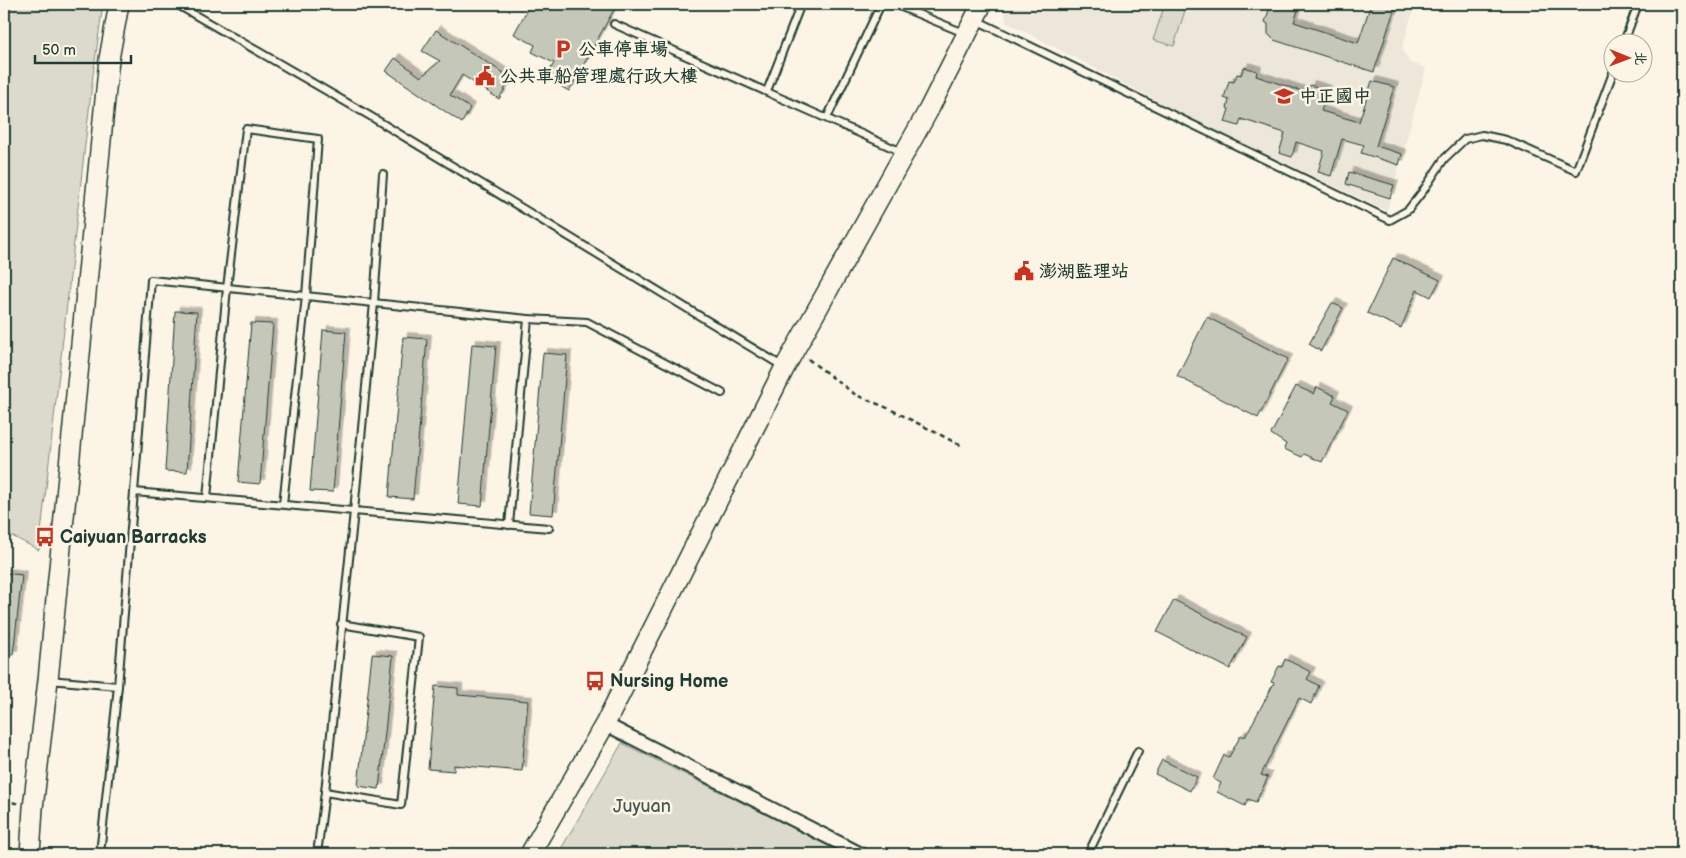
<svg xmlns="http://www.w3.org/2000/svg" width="1686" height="858" font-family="'Balsamiq Sans','LXGW WenKai TC',sans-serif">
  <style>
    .built { fill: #ece7d8 }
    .green { fill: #dcdacc; stroke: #7e8c80 }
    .building { fill: #c5c7b9; stroke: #1f3d34; filter: url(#shadow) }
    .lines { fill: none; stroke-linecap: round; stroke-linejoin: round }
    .service-casing { stroke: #1f3d34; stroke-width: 10 }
    .minor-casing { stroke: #1f3d34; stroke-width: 16 }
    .secondary-casing { stroke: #1f3d34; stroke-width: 22 }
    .path { stroke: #1f3d34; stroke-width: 2.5; stroke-dasharray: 5 4; stroke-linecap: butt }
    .service { stroke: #fcf5e5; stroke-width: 6 }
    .minor { stroke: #fcf5e5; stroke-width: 12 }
    .secondary { stroke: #fcf5e5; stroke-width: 19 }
    .labels { text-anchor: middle; stroke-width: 5; stroke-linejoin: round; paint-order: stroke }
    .poi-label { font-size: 18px; font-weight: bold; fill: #1f3d34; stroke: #fcf5e5; text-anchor: start }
    .park-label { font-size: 18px; fill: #455c52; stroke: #fcf5e5 }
  </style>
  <defs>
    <filter id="shadow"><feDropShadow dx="4.5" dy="-4.5" stdDeviation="0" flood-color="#0004"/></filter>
  </defs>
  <rect width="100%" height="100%" fill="#fcf5e5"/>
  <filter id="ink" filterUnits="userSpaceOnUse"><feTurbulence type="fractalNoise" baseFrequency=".02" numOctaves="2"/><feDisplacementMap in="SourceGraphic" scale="10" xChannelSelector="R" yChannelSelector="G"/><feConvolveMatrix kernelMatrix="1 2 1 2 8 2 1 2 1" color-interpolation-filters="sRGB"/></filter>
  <g filter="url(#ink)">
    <path class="built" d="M1005,4H1415L1402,49L1409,62L1426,68L1387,211L1204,125L1006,22L1004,7Z"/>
    <g class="green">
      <path d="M4,4H103L93,75L39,550L4,532Z"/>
      <path d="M1165,4H1187L1174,46L1153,40Z"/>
      <path d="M622,743L845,854H846H558Z"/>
    </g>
    <g class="building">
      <path d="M530,4H617L569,91L546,78L554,63L532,52L535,45L514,34Z"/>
      <path d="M1271,4H1300L1294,22L1358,43L1371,4H1396L1374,72L1274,40L1268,34V24L1265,22Z"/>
      <path d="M436,30L508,76L503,82L507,85L499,99L462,75L450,95L470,108L462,123L386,71L395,58L421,77L440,61L422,51Z"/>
      <path d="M1244,67L1257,71L1256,76L1307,93L1310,85L1327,90L1321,111L1359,122L1372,81L1394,87L1376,146L1402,154L1399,165L1361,153L1364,145L1342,139L1331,176L1318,172L1324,151L1296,142L1292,157L1279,153L1285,133L1241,119L1239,126L1225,122L1229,109L1227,108L1229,100L1224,98L1229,81L1234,82L1237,74L1241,75Z"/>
      <path d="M1349,172L1394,185L1390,198L1346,184Z"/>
      <path d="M1393,258L1440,280L1431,297L1417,290L1401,328L1367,313Z"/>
      <path d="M1332,303L1343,308L1321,351L1309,344Z"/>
      <path d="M175,311L197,312L187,472L165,471Z"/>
      <path d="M1207,317L1288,359L1258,418L1177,376Z"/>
      <path d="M251,323L273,324L260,484L238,482Z"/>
      <path d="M323,330L346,332L333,492L310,491Z"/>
      <path d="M403,337L427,339L413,499L389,497Z"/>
      <path d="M472,344L496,346L482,506L458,504Z"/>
      <path d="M543,353L567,355L553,515L529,513Z"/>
      <path d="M1296,386L1314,394L1317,387L1335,396L1332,402L1348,410L1322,462L1304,454L1302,457L1284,449L1286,444L1271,434Z"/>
      <path d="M4,573L22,575L13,655L4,654Z"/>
      <path d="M1174,600L1247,637L1230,669L1157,632Z"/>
      <path d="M372,654L393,656L379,789L358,786Z"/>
      <path d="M1285,659L1311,672L1307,679L1319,686L1311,704L1299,698L1261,775L1268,777L1256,802L1248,799L1245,806L1217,792L1221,783L1213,779L1224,755L1229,757L1241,735L1245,737L1274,683L1271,682L1279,666L1282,667Z"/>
      <path d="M435,686L458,688V695L528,701L522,771L454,765V771L428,769Z"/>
      <path d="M1162,760L1197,777L1190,791L1155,774Z"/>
    </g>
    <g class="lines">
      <defs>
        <g id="service">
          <path d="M176,4L370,116L782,366"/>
          <path d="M894,4L964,33"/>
          <path d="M976,20L1390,220L1408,210L1423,191L1444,159L1465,139L1482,135L1506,140L1576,171L1614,70"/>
          <path d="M614,24L902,152"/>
          <path d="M1624,42L1638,4"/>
          <path d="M767,91L801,4"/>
          <path d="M827,118L881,4"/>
          <path d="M383,174L374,303L354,511L549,528"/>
          <path d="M528,319L587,322L722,393"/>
          <path d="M134,492L151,280L528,319L509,525"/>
          <path d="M207,498L227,288L246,129L318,139L306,296L283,504"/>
          <path d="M49,680L118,686"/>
          <path d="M325,792L401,805L419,637L341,624"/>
          <path d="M100,854L118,686L134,492L354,511L325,792L317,854"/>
          <path d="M1088,854L1138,751"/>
        </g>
        <path id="minor" d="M605,724L861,854"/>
        <g id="secondary">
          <path d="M30,854L33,808L48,680L109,59L119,4"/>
          <path d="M530,854L605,724L785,367L928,111L982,4"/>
        </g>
      </defs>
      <use href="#service" class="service-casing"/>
      <use href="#minor" class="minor-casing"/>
      <use href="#secondary" class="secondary-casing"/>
      <g class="path">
        <path d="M808,359L856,395L890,409L964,447"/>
        <path d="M4,800L19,804"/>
      </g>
      <use href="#service" class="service"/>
      <use href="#minor" class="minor"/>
      <use href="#secondary" class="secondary"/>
    </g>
  </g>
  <defs>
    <symbol id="parking-bare" viewBox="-9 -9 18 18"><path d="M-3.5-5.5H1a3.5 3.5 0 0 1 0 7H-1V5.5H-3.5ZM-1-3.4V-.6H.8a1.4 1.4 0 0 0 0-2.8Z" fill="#c8321e" stroke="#fcf5e5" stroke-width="2.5" paint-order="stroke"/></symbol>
    <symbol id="civic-bare" viewBox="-9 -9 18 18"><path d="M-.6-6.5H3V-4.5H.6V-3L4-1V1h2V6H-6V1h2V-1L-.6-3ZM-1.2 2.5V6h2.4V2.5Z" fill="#c8321e" stroke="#fcf5e5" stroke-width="2.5" paint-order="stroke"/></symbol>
    <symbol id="school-bare" viewBox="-9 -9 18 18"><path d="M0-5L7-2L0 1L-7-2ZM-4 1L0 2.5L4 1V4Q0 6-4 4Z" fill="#c8321e" stroke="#fcf5e5" stroke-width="2.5" paint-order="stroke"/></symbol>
    <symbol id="bus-bare" viewBox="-9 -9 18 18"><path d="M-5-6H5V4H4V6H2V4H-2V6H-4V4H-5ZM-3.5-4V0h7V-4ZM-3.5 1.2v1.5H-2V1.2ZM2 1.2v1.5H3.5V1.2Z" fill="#c8321e" stroke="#fcf5e5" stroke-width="2.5" paint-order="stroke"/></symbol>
  </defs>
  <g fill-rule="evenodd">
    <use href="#parking-bare" x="549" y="35" width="28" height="28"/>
    <use href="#civic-bare" x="471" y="62" width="28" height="28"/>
    <use href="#school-bare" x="1270" y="82" width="28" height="28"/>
    <use href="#civic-bare" x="1010" y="257" width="28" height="28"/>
    <use href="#bus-bare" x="31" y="523" width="28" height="28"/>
    <use href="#bus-bare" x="581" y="667" width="28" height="28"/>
  </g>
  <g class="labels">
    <g class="poi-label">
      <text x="578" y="55">公車停車場</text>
      <text x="500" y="82">公共車船管理處行政大樓</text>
      <text x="1299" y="102">中正國中</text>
      <text x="1039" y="277">澎湖監理站</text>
      <text x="60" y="543">Caiyuan Barracks</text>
      <text x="610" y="687">Nursing Home</text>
    </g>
    <g class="park-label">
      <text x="642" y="812">Juyuan</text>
    </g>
  </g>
  <rect width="1686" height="858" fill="none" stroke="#fcf5e5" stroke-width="20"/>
  <rect x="10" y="10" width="1666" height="838" fill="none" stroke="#1f3d34" stroke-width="2" filter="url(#ink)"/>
  <g transform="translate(1628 58) rotate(91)"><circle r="24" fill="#fcf5e5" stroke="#a4ab9e"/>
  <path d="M0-4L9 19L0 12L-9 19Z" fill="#c8321e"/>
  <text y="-8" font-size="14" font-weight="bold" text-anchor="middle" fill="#1f3d34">北</text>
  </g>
  <path d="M35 55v8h96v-8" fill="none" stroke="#1f3d34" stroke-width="2.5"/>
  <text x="42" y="55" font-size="15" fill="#1f3d34" stroke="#fcf5e5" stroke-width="4" paint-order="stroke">50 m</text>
</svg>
